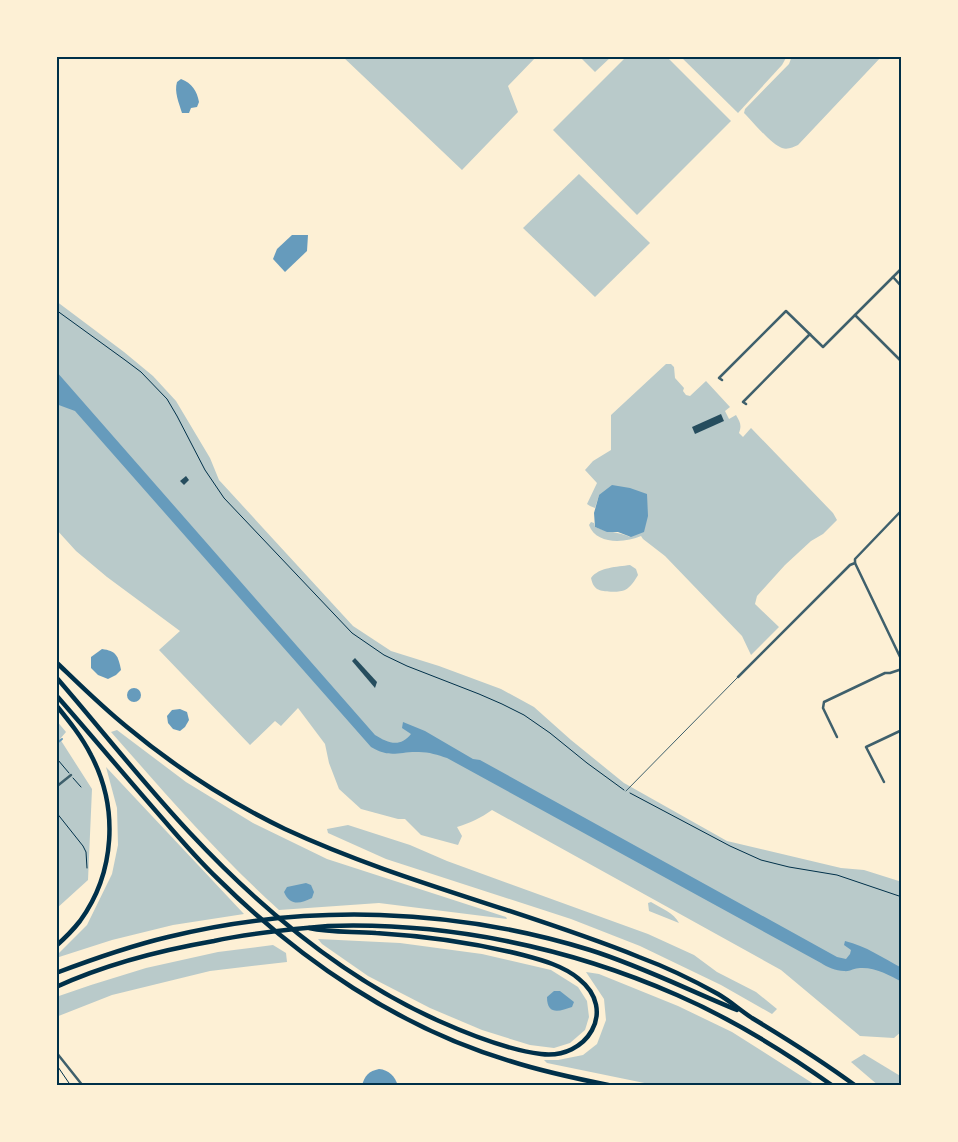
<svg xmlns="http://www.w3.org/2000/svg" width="958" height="1142" font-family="'Space Grotesk',sans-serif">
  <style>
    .green { fill: #b9caca }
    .water { fill: #669bbc }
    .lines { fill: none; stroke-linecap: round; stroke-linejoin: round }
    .stream { stroke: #669bbc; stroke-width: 2 }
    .building { fill: #264d5e }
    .path { stroke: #003049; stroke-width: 1 }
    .service { stroke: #3f606c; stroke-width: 1 }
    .minor { stroke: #3f606c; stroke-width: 2.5 }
    .tertiary { stroke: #3f606c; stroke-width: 2.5 }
    .motorway { stroke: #003049; stroke-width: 4.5 }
    .neatline { fill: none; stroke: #003049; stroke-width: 2 }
  </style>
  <rect width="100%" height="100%" fill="#fdf0d5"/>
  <g class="green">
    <path d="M342,56H537L508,86L518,112L462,170Z"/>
    <path d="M579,56H612L595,72Z"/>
    <path d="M627,56H666L731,121L637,215L553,130Z"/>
    <path d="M680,56H787L782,65L738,113Z"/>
    <path d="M792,56H882L798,145C793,147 788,150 782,148C772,145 752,121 744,113L745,109L789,64Z"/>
    <path d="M579,174L650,243L595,297L523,228Z"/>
    <path d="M56,301L124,352L153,376L176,401L210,458L219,480L353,626L391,651L439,666L501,689L534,707L571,740L624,783L727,841L841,868L864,870L902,882V1031L894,1038L860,1036L781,970L492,810C481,818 470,823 457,827L462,836L458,845L421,835L405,819H398L361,809L339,789L329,763L325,744L298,708L281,726L275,721L250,745L159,650L180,631L107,577L76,551L56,529Z"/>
    <path d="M666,364H671L674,367L675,378L684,388L683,391L686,395L690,396L706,381L730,407L725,411L729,419L736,415C740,422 742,425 739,433L743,437L751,428L752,429L833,513L837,520L823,534L811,541L785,565L757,596L755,604L779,627L751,655L742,636L665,556L643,539L641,536C625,543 596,545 589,525L591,522L594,523L595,527C607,532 619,532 630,537L599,495L595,508L590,506L587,504L597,483L585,470L593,461L611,450V415Z"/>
    <path d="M630,565L636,569L638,575C635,580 631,587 625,590C619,593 602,592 597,589C593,586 592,582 591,578C599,567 617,567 630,565Z"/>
    <path d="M56,720L66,732L60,739L92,789L88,880L56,909Z"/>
    <path d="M117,730L186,782L253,823L327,859L506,917L507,919L379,903L279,910C218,855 165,793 111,732Z"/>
    <path d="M106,767L244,914L173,925L112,940L56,958V956L87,925L112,874L118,845L117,808Z"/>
    <path d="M348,825L410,845L447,861L648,934L694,955L717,972L756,992L777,1009L772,1014L721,985L640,946L571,919L386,859L328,833L327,829Z"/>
    <path d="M651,902C661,908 674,913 679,923L649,911L648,903Z"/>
    <path d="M318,939L400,943L482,954L551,970L578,987L587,1001L589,1017L585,1030L570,1043L554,1048L530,1045L482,1030L430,1008L368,976L322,944Z"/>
    <path d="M273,945L286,953L287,962L210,971L112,995L56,1017V997L91,985L146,968L218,952Z"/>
    <path d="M586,972L599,974L678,1006L732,1032L817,1086H659L547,1063L544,1060H558L583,1055L597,1044L606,1020L604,999Z"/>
    <path d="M864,1054L902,1077V1086H879L851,1062Z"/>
  </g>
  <g class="water">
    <path d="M181,79C192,83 197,91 199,102L197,107L191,108L189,113H182C179,103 174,92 177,82Z"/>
    <path d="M292,235H308L307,251L285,272L273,259L277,249Z"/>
    <path d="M56,371L375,735C388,743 400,748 411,734L402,728L403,722L425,731L473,759L480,760L837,957L846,959L850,954L851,950L844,945L845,941C866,946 883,958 902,968V982C889,975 875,967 860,968C854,968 849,972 844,971C836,971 827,967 821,963L447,758C438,755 429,752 419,752C399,751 391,759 371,747L75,411L56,404V385L58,383L56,381Z"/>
    <path d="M612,485L630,488L647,494L648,516L644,532L631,537L618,532H607L595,527L594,513L599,495Z"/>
    <path d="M102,649C116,651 118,655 121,670L116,675L108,679L98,675L91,668V657Z"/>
    <circle cx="134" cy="695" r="7"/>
    <path d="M180,709L187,712L189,720L185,727L180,731L173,729L168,723L167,716L172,710Z"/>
    <path d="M306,883L311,885L314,892L312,898C300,904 290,906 284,892L287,887Z"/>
    <path d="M554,991H560L574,1002L572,1007C560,1011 547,1016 547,997Z"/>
    <path d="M379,1069C389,1070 395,1076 398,1086H362C364,1076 369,1071 379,1069Z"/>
  </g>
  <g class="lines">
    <path class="stream" d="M56,744L62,739"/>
  </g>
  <g class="building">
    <path d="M721,414L724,421L695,434L692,427Z"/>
    <path d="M186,476L189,480L184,485L180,481Z"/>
    <path d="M355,658L377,682L375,688L352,661Z"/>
  </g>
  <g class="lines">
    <g class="path">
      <path d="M56,310L125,360L141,372L167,399L177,416L205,470L224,498L352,633L384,655L407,666L479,694L502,704L524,715L550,733L587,763L624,790"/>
      <path d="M58,760L69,773"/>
      <path d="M73,778L81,787"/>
      <path d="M630,793L730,846L761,860L789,867L837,875L902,897"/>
      <path d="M56,812L83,846L86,852L87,868"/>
      <path d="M56,1064L71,1086"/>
    </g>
    <path class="service" d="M626,791L738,677"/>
    <g class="minor">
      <path d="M893,277L902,287"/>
      <path d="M855,315L902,362"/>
      <path d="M722,380L719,378L786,311L823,347L902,268"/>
      <path d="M746,404L743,402L810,334"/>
      <path d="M738,677L850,565L855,563V559L902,510"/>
      <path d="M837,737L823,708L824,702L885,673H890L902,669"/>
      <path d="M884,782L866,747L902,730"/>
      <path d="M56,787L71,775"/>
    </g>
    <g class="tertiary">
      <path d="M855,563L902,661"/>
      <path d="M56,1052L83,1086"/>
    </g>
    <g class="motorway">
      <path d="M56,662C79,684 102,707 127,727C175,767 229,802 285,829C399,882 523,910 639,957C666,967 693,980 718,994C730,1001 740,1010 752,1018C787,1039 822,1061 856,1086"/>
      <path d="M56,677C101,729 143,783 190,833C261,909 343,978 439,1021C468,1034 509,1050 541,1054C587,1060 618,1010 579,979C564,966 542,960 523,955C475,943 425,936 376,933C353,931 331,933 309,928"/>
      <path d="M56,695C92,736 126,777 162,818C180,839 198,860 218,879C300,960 399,1028 510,1061C544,1072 578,1079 613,1086"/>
      <path d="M56,705C69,721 82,737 91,755C119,808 115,873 80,921C73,930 65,938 56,946"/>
      <path d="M56,973C93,959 130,946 168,937C306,903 454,908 590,950C641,966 688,990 737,1010"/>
      <path d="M56,987C104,965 162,950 214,941C241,935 268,932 295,929C306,928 317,927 328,926C447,922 568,947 677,995C732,1019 784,1051 833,1086"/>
    </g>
  </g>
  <rect width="958" height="1142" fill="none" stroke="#fdf0d5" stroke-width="115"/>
  <rect x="58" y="58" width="842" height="1026" class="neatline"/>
</svg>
